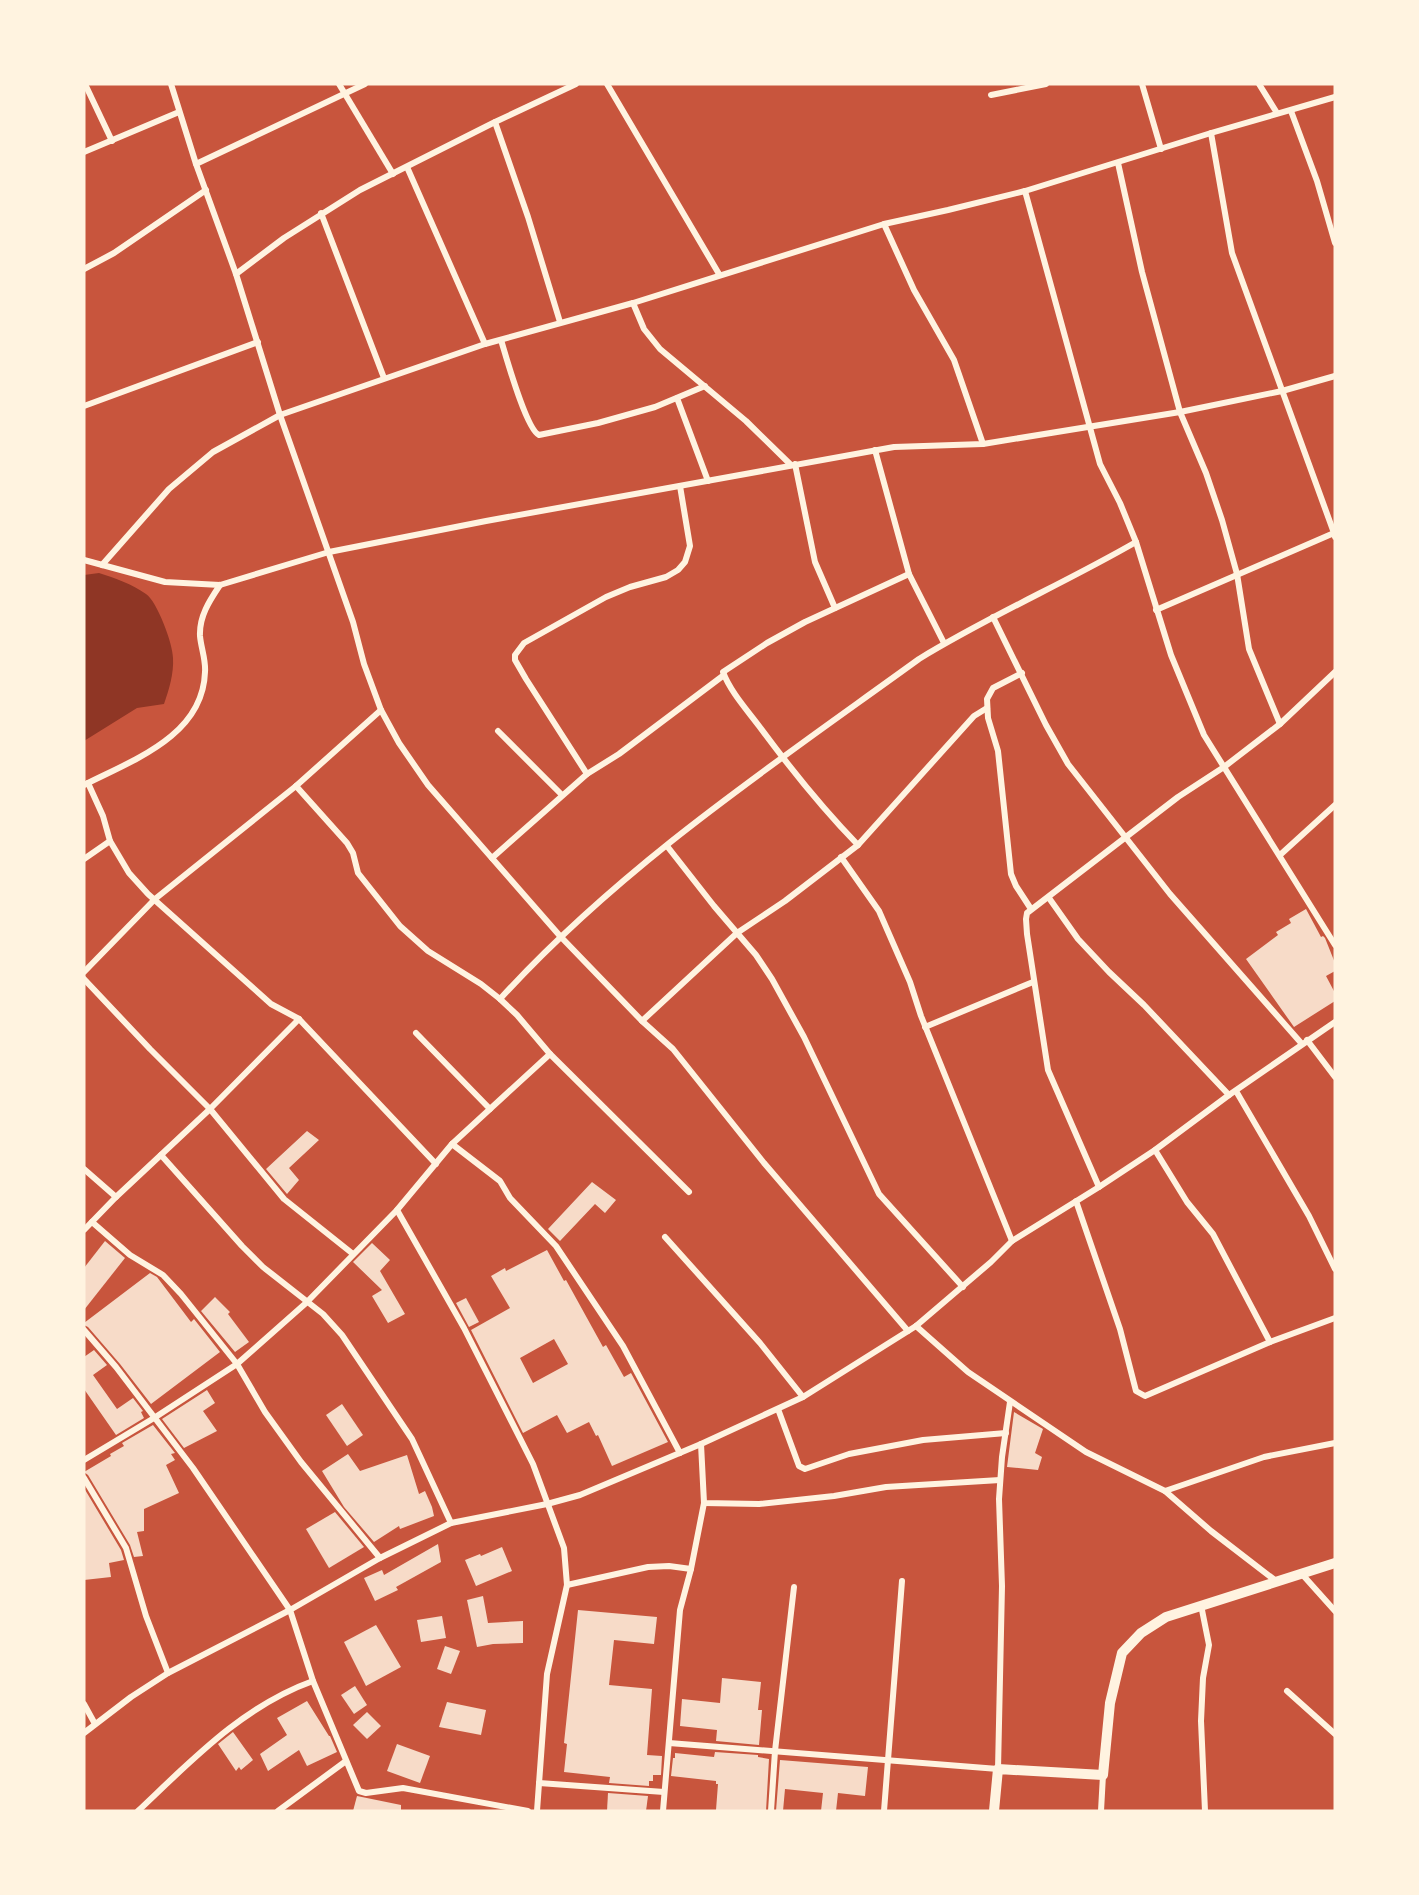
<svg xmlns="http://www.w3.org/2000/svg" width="1419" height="1895" font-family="'Space Grotesk',sans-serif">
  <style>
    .water { fill: #8f3625 }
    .building { fill: #f7dbc8; fill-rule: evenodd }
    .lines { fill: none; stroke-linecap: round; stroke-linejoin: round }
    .minor { stroke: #fff3e0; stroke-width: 6 }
    .tertiary { stroke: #fff3e0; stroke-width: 10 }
  </style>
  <rect width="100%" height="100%" fill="#c8553d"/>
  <path class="water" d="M99,573C115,578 132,584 146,594C157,601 173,644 173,658C174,673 169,690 164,704L137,708L84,741V575Z"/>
  <g class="building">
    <path d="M1306,909L1321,937L1323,936L1325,938L1335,963V971L1326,976L1335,993V1001L1294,1027L1246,959L1278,935L1276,932L1291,923L1289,919Z"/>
    <path d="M307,1131L319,1140L289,1168L299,1180L287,1194L266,1169Z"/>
    <path d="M592,1182L616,1200L605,1213L595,1204L560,1241L548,1229Z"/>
    <path d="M105,1241L125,1258L84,1310V1268Z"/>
    <path d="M372,1243L390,1260L380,1271L405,1314L388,1323L372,1296L382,1290L353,1262Z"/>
    <path d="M547,1250L564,1281L566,1280L603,1347L606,1345L624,1377L631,1373L668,1442L612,1466L598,1435L596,1436L589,1422L567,1433L557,1415L523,1433L471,1330L510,1308L491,1276L505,1268L506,1271ZM554,1339L568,1364L533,1383L520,1358Z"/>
    <path d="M150,1273L157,1277L191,1322L194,1319L220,1352L151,1404L120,1364L88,1327L84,1325V1323Z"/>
    <path d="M215,1297L230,1312L228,1314L249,1342L235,1352L201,1311Z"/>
    <path d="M466,1298L479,1322L469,1327L456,1303Z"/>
    <path d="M94,1350L107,1365L93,1375L117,1409L133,1398L143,1411L141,1412L144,1418L116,1435L84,1389V1357Z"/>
    <path d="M207,1390L215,1403L203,1411L217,1431L184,1448L162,1419Z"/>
    <path d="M342,1404L363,1435L347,1446L326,1415Z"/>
    <path d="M1014,1412L1043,1429L1035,1453L1042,1457L1038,1470L1007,1467Z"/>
    <path d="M153,1425L175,1453L171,1454L175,1460L166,1465L179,1493L144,1509V1531L137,1532L143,1556L134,1557L130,1545L88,1475L84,1472L111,1456L110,1454L124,1446L122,1443Z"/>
    <path d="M348,1454L360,1471L407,1455L419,1494L425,1491L432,1507L434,1516L400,1529L399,1526L374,1542L344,1507L322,1471Z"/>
    <path d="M84,1488L121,1550L124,1560L109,1563L111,1577L84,1580Z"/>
    <path d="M335,1512L364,1547L329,1568L306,1529Z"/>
    <path d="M438,1544L441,1562L396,1587L398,1590L375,1601L364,1578L382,1570L384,1575Z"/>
    <path d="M502,1547L512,1571L476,1586L465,1560L480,1554L481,1556Z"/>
    <path d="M483,1596L488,1623L523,1621V1643L493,1644L477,1647L467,1600Z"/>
    <path d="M578,1610L657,1617L654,1644L614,1640L609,1685L652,1689L647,1755L662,1756L661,1775H653V1781H649V1786L609,1783L610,1777L564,1772L567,1744L564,1743Z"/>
    <path d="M442,1616L446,1638L421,1642L417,1620Z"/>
    <path d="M376,1625L401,1667L366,1686L344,1642Z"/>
    <path d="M445,1646L460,1651L451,1674L437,1669Z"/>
    <path d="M722,1678L761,1682L758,1710H762L759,1745L716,1741L717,1730L680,1726L682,1699L720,1703Z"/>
    <path d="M355,1686L367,1705L354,1714L341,1695Z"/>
    <path d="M307,1701L329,1736H330L337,1752L307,1766L299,1750L268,1771L260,1754L287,1735L277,1718Z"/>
    <path d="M447,1702L486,1710L481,1735L439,1727Z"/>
    <path d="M367,1712L381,1726L367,1739L353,1725Z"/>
    <path d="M233,1732L253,1760L241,1770L239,1767L236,1771L218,1744Z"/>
    <path d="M397,1744L430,1756L420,1783L387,1771Z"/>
    <path d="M715,1752L758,1755V1757L769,1759L766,1811L716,1810L718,1784H716V1781L671,1776L673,1758H675V1753L714,1757Z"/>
    <path d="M780,1760L868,1767L865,1796L838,1793L836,1811H821L823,1793L785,1789L783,1811H776Z"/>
    <path d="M608,1793L648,1796L646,1811H607Z"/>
    <path d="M357,1796L401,1805V1811H353Z"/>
  </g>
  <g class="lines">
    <g class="minor">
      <path d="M85,84L112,141"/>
      <path d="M171,84L196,164L236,274L280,415L353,622L364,664L381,710L399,743L428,785L560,936L642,1021L673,1049L764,1163L908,1331"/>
      <path d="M339,84L393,174"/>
      <path d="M607,84L719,274"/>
      <path d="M1142,84L1161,149"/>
      <path d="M1259,84L1277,113"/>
      <path d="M991,95L1046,84"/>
      <path d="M1291,111L1317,181L1335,243"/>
      <path d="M495,122L528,217L560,322"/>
      <path d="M1211,133L1232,253L1334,533H1335"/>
      <path d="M84,152L179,112"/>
      <path d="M1118,163L1142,272L1180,412L1206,473L1222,520L1237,574L1249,649L1280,724"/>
      <path d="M196,164L365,84"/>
      <path d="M407,167L485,344"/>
      <path d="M1025,191L1100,464L1120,503L1136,542L1171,655L1204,735L1335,945"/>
      <path d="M321,213L384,378"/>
      <path d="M884,224L914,290L954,360L983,444"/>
      <path d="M84,269L114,253L206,190"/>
      <path d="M236,274L284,238L360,190L495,122L576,84"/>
      <path d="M633,303L644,329L660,349L746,421L791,465"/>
      <path d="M501,340C506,356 526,429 539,435L598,423L655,407L705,386"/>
      <path d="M677,398L708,481"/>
      <path d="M84,406L258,342"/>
      <path d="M875,450L909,574L944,643"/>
      <path d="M795,464L815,562L835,608"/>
      <path d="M84,560L165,582L220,585L329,552L486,521L894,447L983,444L1180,412L1282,391L1335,376"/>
      <path d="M102,565L169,489L213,452L280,415L485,344L633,303L884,224L948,210L1025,191L1211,133L1335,97"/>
      <path d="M1156,610L1334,533L1335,537"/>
      <path d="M993,617L1046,725L1068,764L1170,894L1302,1044"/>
      <path d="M1022,673L993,688L987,699L988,718L998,751L1011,874L1016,886L1031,909"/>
      <path d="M498,731L562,795"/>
      <path d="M587,774L526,679L515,660V655L524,643L606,597L630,587L666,577L678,570L685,562L690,546L680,486"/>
      <path d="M88,783L103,816L110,841L129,873L148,894L271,1004L299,1019"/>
      <path d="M84,785C133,760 203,736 205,672C206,660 201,648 200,636C199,616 210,600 220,585"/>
      <path d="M296,786L347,843L353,853L358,873L400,926L428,951L481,984L500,999L517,1015L550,1054"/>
      <path d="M858,845C822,808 790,768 759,726C747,710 730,691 723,672L767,643L805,622L909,574"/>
      <path d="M667,846L714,906L756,955L772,979L804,1037L879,1194L963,1287"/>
      <path d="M1280,855L1335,805"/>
      <path d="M841,857L879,911L910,982L921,1016L1012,1241"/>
      <path d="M492,858L587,774L619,754L724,675"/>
      <path d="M84,859L110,841"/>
      <path d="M1049,898L1078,939L1109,972L1144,1005L1229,1095"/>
      <path d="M84,972L155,899L296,786L381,710"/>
      <path d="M84,979L150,1049L210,1109L284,1199L353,1254"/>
      <path d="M500,999C622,865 774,764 919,659C989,616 1065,583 1136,542"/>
      <path d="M642,1021L737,933L785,901L858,845L974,716L987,708"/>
      <path d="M925,1027L1033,982"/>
      <path d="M1307,1040L1335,1077"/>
      <path d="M1236,1091L1309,1216L1335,1269"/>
      <path d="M490,1109L550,1054L689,1192"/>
      <path d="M452,1144L500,1181L510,1198L556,1246L623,1346L680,1453"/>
      <path d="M1155,1150L1187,1202L1213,1234L1270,1342"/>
      <path d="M161,1155L242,1246L263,1267L323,1314L342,1335L412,1439L451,1523"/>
      <path d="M84,1169L116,1197"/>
      <path d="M1099,1187L1048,1070L1027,934L1026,919L1027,913L1178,797L1224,767L1280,724L1335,672"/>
      <path d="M1076,1201L1120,1329L1136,1391L1145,1396L1270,1342L1335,1318"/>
      <path d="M397,1210L464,1328L533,1464L564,1548L567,1585L547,1674L537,1811"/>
      <path d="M92,1222L130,1255L163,1275L181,1294L237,1364L265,1412L301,1462L380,1558"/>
      <path d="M84,1230L116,1197L210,1109L299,1019L436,1164"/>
      <path d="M665,1237L760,1343L803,1397"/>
      <path d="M916,1326L968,1372L1086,1452L1165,1491L1211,1531L1276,1581"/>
      <path d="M84,1330L116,1367L193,1468L290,1610L313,1681L359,1791L366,1793L403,1788L528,1811"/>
      <path d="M778,1409L799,1466L805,1469L849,1454L923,1440L1006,1433"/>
      <path d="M701,1444L704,1503L759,1504L834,1496L886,1487L1000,1480"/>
      <path d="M84,1460L154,1418L237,1364L306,1303L397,1210L452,1144L490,1109L416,1033"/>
      <path d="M84,1478L126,1548L146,1616L168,1673"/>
      <path d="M1165,1491L1264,1457L1335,1443"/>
      <path d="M1301,1573L1335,1611"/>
      <path d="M567,1585L648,1567L669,1566L691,1569"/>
      <path d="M1201,1605L1209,1645L1203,1678L1201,1721L1205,1811"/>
      <path d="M1287,1691L1335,1734"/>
      <path d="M84,1704L95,1724"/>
      <path d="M84,1733L131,1697L168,1673L290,1610L380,1558L451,1523L547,1504L580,1495L701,1444L803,1397L916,1326L991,1262L1012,1241L1099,1187L1155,1150L1229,1095L1335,1022"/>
      <path d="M669,1743L998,1769L1002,1586L999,1499L1002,1457L1010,1402"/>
      <path d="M539,1783L664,1792"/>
      <path d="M138,1811C191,1761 243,1706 313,1681"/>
      <path d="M278,1811L346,1761"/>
      <path d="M663,1811L680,1610L691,1569L704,1503"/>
      <path d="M771,1811L775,1751L794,1587"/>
      <path d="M884,1811L902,1581"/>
      <path d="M1101,1811L1103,1775"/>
    </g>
    <path class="tertiary" d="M994,1811L998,1769L1103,1775L1110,1703L1122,1653L1141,1633L1166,1617L1335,1563"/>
  </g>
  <rect width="1419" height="1895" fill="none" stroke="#fff3e0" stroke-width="171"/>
</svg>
